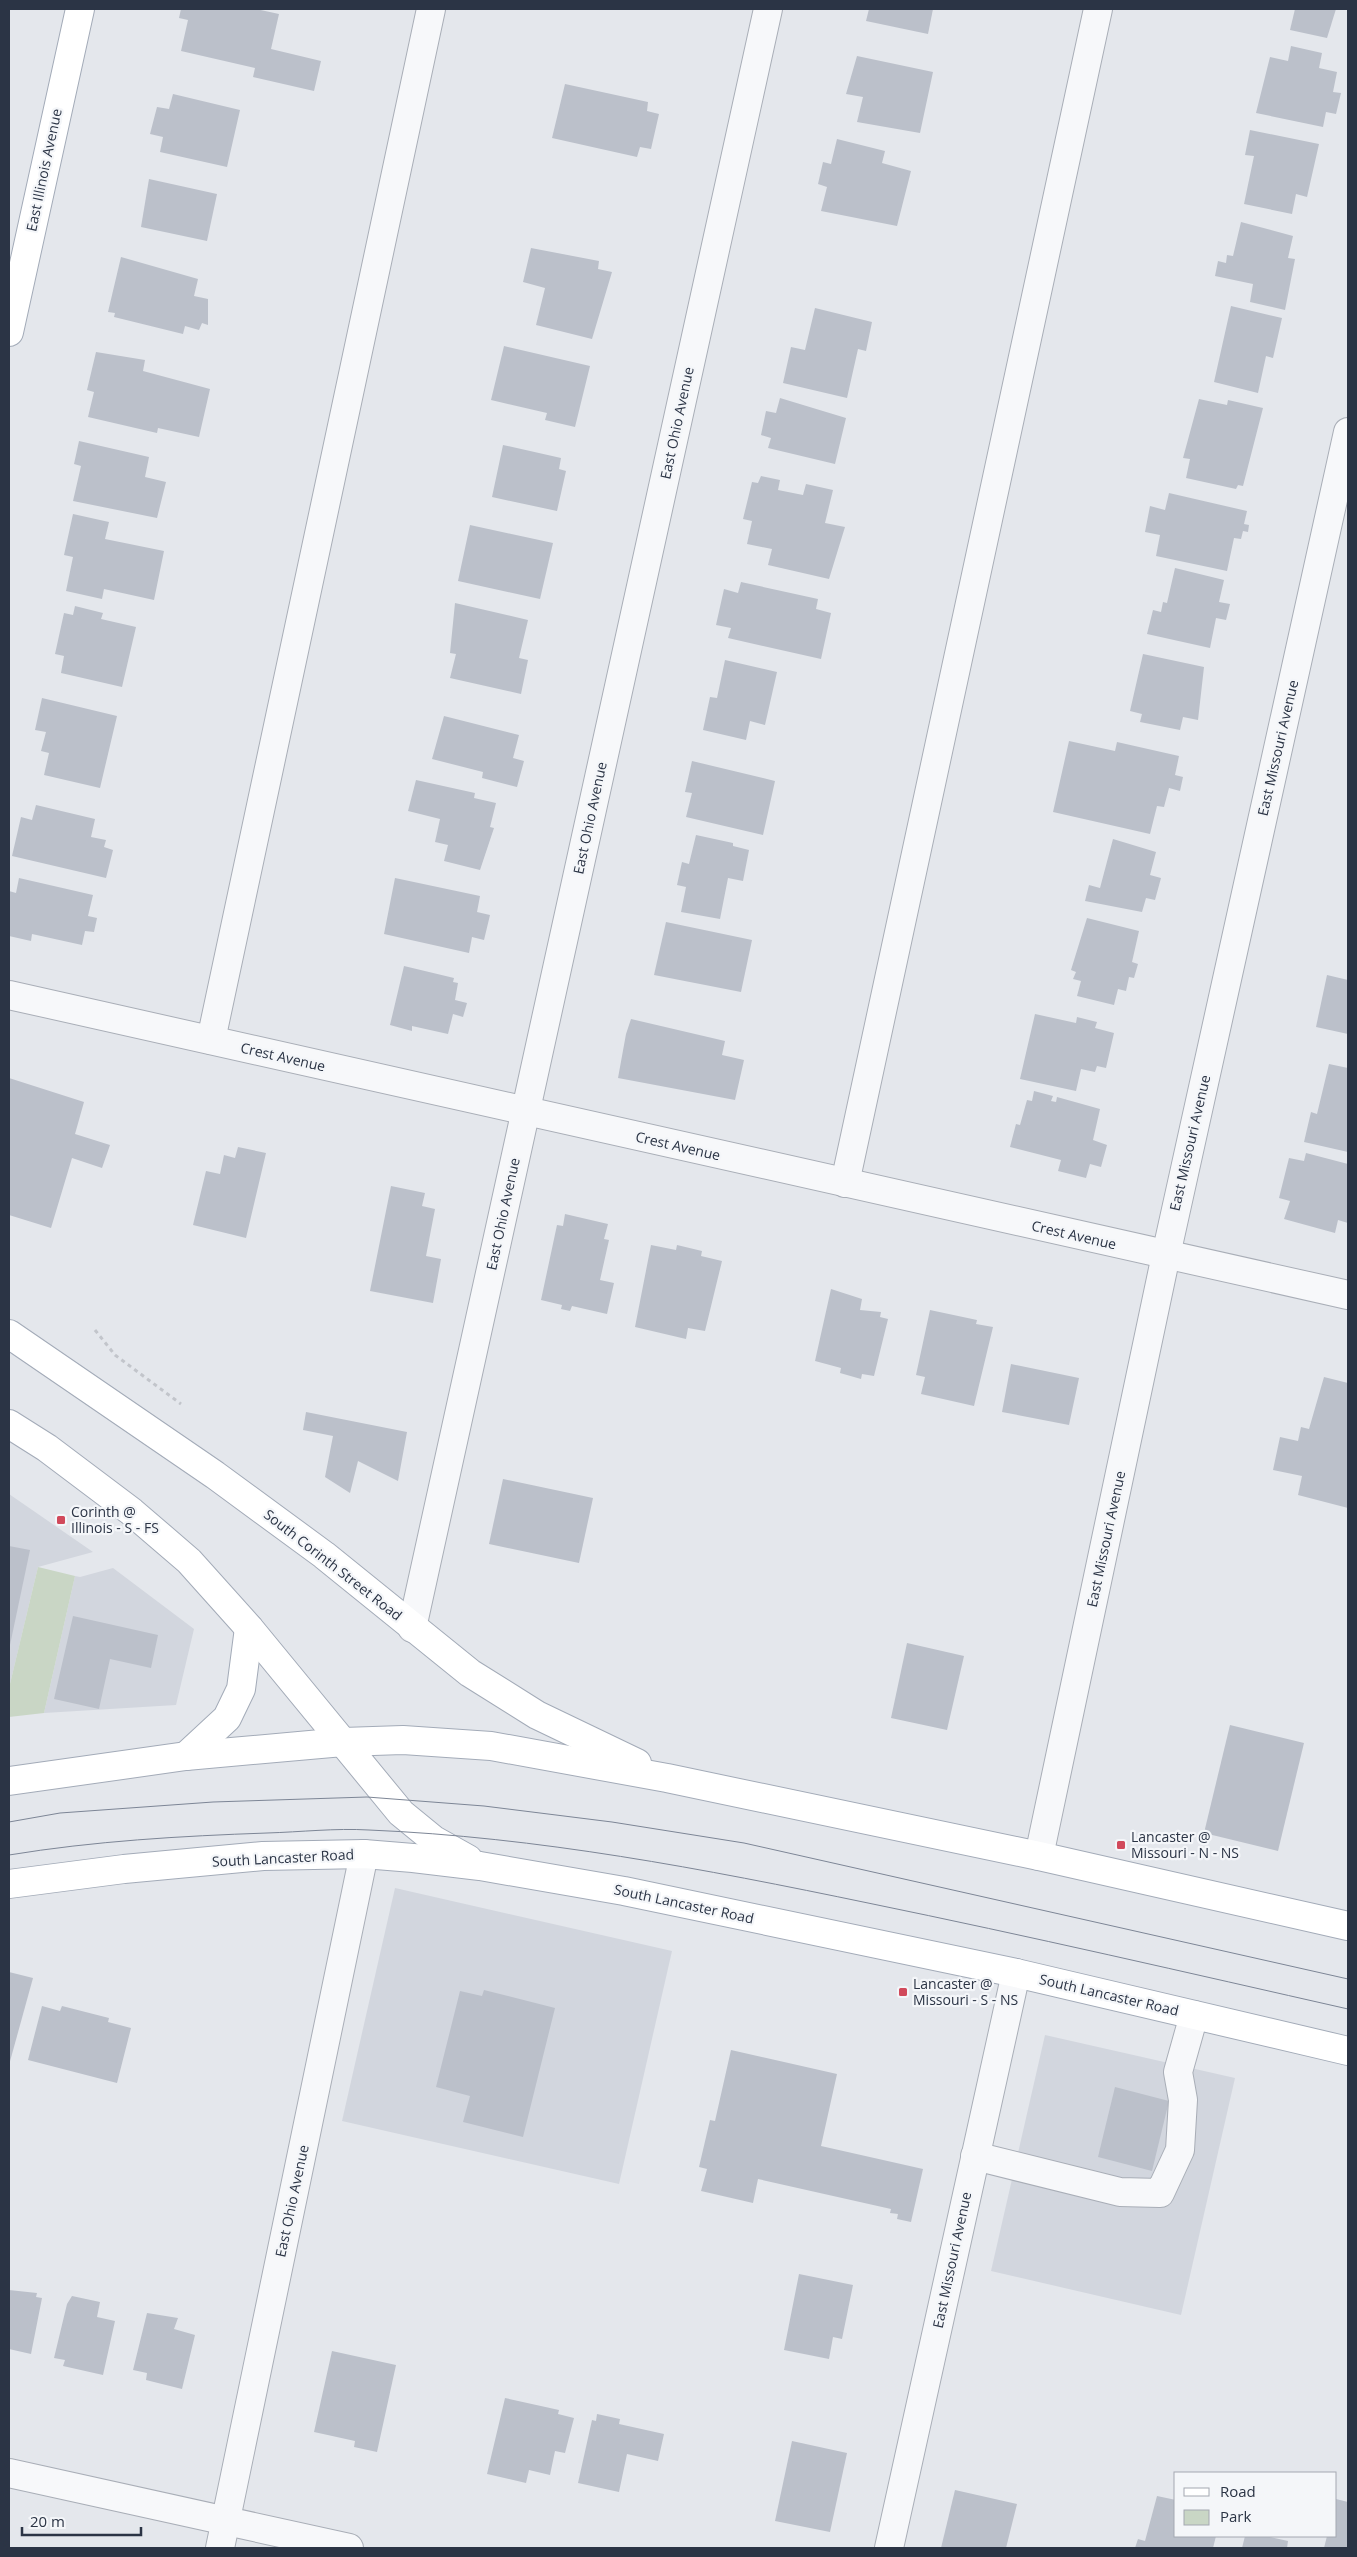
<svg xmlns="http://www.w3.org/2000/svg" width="1357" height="2557" font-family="'Open Sans',sans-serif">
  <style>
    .built { fill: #d2d6de }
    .green { fill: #c9d6c5 }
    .building { fill: #bbc0ca }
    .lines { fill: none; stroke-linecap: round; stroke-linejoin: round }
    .minor-casing { stroke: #a9aeb7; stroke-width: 30 }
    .major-casing { stroke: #a3abb8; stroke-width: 30 }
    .path { stroke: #c2c5cb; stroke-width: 3; stroke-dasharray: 4 4; stroke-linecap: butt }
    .minor { stroke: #f7f8fa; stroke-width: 28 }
    .major { stroke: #fff; stroke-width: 28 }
    .tram { stroke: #7d8696; stroke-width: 1 }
    .poi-dot { fill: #d1495b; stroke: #f4f6f9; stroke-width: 2 }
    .labels { text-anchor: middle; stroke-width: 4.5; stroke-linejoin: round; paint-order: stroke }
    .street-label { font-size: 14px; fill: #2b3445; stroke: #f4f6f9 }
    .poi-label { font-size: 14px; fill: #2b3445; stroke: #f4f6f9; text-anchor: start }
  </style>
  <rect width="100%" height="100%" fill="#e4e7ec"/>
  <g class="built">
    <path d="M9,1494L93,1552L38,1567L9,1688Z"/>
    <path d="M113,1568L194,1629L176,1705L44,1713L75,1576L80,1577Z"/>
    <path d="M395,1888L672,1951L619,2184L342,2121Z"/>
    <path d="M1045,2035L1235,2078L1181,2315L991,2271Z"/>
  </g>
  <path class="green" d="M38,1567L75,1576L44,1713L9,1717V1688Z"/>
  <g class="building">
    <path d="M181,9H256L279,14L271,49L321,61L314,91L253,77L255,68L181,51L188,20L179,18Z"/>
    <path d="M869,9H933L928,34L866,21Z"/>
    <path d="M1295,9H1336L1327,38L1290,30Z"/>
    <path d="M1291,46L1322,53L1319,68L1337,72L1333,92L1341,93L1336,114L1326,112L1323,127L1256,113L1270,57L1288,61Z"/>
    <path d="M857,56L933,72L920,133L857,122L863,97L846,94Z"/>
    <path d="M565,84L648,102L647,111L659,114L651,149L640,147L637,157L552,138Z"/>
    <path d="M173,94L240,110L227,167L160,152L163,137L150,134L157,107L169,109Z"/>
    <path d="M1250,130L1319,144L1307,197L1296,194L1292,214L1244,204L1254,156L1245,155Z"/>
    <path d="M837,139L885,151L882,163L911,171L897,226L821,211L827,187L818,184L823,162L831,164Z"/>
    <path d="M149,179L217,194L207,241L141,227Z"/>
    <path d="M1241,222L1293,236L1288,258L1295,259L1285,310L1250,302L1253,284L1215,276L1218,261L1226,263L1227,255L1233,256Z"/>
    <path d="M531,248L599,261L598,269L612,272L592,339L536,325L545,288L523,282Z"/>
    <path d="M121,257L198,279L194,296L208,299V325L202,323L199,330L185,326L183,334L114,317L115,313L108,312Z"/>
    <path d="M1231,306L1282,318L1273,358L1266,356L1258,393L1214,382Z"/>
    <path d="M815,308L872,322L866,351L858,349L847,398L783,383L791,347L805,350Z"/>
    <path d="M504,346L590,366L575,427L545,420L547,413L491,400Z"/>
    <path d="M96,352L145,360L143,371L210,389L199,437L158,428L157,433L88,417L94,392L87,390Z"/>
    <path d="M780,398L846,418L835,464L768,448L771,438L761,435L766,411L776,413Z"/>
    <path d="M1199,399L1227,405L1228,400L1263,408L1243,486L1238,485L1236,489L1186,478L1190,459L1183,458Z"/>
    <path d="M79,441L149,457L145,477L166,482L157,518L73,501L81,466L74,464Z"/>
    <path d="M503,445L561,458L559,469L566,471L557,511L492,497Z"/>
    <path d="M761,476L780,480L778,490L803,495L806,484L833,490L825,523L845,527L829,579L768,565L772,549L747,544L752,521L743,519L752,482L758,483Z"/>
    <path d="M1169,493L1247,511L1244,524L1249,525L1248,532L1243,531L1241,539L1234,538L1227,571L1156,556L1160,535L1145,532L1150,506L1165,510Z"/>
    <path d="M73,514L109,522L105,539L164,551L154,600L104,589L102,599L66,591L73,557L64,555Z"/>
    <path d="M470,525L553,543L540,599L458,581Z"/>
    <path d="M1175,568L1224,580L1219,602L1230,604L1226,620L1216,618L1210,648L1147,634L1153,610L1161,612L1163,602L1167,603Z"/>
    <path d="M741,582L818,599L816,609L831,613L821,659L728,638L731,628L716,625L724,589L738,593Z"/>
    <path d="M455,603L528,620L519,658L528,660L521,694L450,678L456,654L450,653Z"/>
    <path d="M75,606L103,613L101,619L136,627L122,687L61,673L64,656L55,654L64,613L73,615Z"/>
    <path d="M1143,654L1204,667L1198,720L1183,717L1180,730L1140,722L1142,714L1130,711Z"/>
    <path d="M725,660L777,672L765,725L750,721L746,740L703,730L710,697L717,698Z"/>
    <path d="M42,698L117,716L100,788L44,775L49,753L41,751L46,732L35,730Z"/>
    <path d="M444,716L519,735L513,758L524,761L517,787L482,778L483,772L432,759Z"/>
    <path d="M1069,741L1115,751L1117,742L1179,756L1175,775L1183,777L1180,791L1169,788L1164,807L1157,806L1150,834L1053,812Z"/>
    <path d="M692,761L775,781L763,835L686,817L692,793L685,792Z"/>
    <path d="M416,780L475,793L474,798L496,803L490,827L494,828L480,870L444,861L448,845L435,842L440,819L408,811Z"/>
    <path d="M36,805L95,819L91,837L106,840L104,847L113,850L106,878L12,856L21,817L32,820Z"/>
    <path d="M696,835L733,843V846L749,850L743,881L728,878L720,919L681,912L686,887L677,885L682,862L689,864Z"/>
    <path d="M1113,839L1156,852L1150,875L1161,878L1155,900L1146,898L1142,912L1085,901L1089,885L1100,888Z"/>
    <path d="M19,878L93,895L88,916L97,918L94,932L85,931L82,945L32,934L31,941L9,936V891L16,893Z"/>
    <path d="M395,878L480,896L477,912L490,915L484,940L472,937L469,953L384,934Z"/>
    <path d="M1087,918L1139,931L1132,962L1138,964L1134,978L1129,977L1126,991L1118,989L1114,1005L1077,996L1081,981L1073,979L1076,972L1071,970Z"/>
    <path d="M666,922L752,940L741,992L654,975Z"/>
    <path d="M404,966L454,978L453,982L458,983L455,1000L467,1003L463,1017L453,1014L448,1034L412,1026V1031L390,1025Z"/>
    <path d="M1327,975L1348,980V1034L1316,1027Z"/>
    <path d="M1035,1014L1076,1023L1077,1017L1097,1022L1095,1028L1114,1033L1106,1068L1097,1066L1095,1072L1081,1069L1076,1091L1020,1079Z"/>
    <path d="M631,1019L725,1041L722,1055L744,1060L735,1100L618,1078L626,1034Z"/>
    <path d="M1329,1064L1348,1068V1152L1304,1142L1311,1112L1317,1114Z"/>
    <path d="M9,1078L84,1102L75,1134L110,1145L102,1168L72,1158L51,1228L9,1215Z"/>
    <path d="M1034,1091L1053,1096L1051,1101L1056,1102L1057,1097L1100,1109L1093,1140L1107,1145L1101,1167L1090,1164L1086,1178L1058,1171L1061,1160L1010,1147L1016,1124L1020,1125L1027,1100L1032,1101Z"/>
    <path d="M238,1147L266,1153L246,1238L193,1225L206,1171L220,1174L224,1155L235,1158Z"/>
    <path d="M1306,1153L1348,1164V1223L1338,1220L1335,1233L1284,1219L1290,1201L1279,1198L1289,1158L1304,1161Z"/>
    <path d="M391,1186L425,1193L422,1206L435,1209L426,1256L441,1259L433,1303L370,1291Z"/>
    <path d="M565,1214L608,1224L604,1239L609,1240L600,1280L614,1283L607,1314L572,1306L570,1311L561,1309L562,1305L541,1300L557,1225L563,1226Z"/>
    <path d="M651,1245L676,1250L677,1245L702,1251L701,1256L722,1261L705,1331L688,1328L686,1339L635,1327Z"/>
    <path d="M831,1289L862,1299L860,1310L881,1312L880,1317L888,1319L874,1376L862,1374L861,1379L840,1373L841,1368L815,1361Z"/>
    <path d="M930,1310L977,1320L976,1324L993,1327L974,1406L921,1394L925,1377L916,1375Z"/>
    <path d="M1011,1364L1079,1378L1069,1425L1002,1412Z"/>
    <path d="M1324,1377L1348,1383V1508L1298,1495L1302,1476L1273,1470L1280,1437L1298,1441L1301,1427L1309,1429Z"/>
    <path d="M306,1412L407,1432L398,1481L358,1461L350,1493L325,1477L333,1436L303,1430Z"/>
    <path d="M503,1479L593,1498L579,1563L489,1544Z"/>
    <path d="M9,1546L30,1550L10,1645H9Z"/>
    <path d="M73,1616L158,1635L151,1668L110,1659L99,1709L54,1699Z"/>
    <path d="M907,1643L964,1656L947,1730L891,1718Z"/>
    <path d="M1230,1725L1304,1743L1278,1851L1204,1833Z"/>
    <path d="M9,1972L33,1978L9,2065Z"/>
    <path d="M484,1990L555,2008L523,2137L463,2122L470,2096L436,2087L460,1991L482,1996Z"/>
    <path d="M42,2006L60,2011L62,2006L109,2018L108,2022L131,2028L117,2083L28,2060Z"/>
    <path d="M731,2050L837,2074L821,2146L923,2169L911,2222L897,2219L898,2214L890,2213L891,2209L758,2179L753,2203L701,2191L707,2169L699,2167L710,2120L715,2121Z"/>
    <path d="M1115,2087L1169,2101L1152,2171L1098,2157Z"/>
    <path d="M799,2274L853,2285L842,2339L833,2337L829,2359L784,2350Z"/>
    <path d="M9,2290L37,2293L36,2297L42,2298L31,2354L9,2349Z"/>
    <path d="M72,2296L100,2302L97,2317L115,2321L103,2375L63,2366L65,2360L54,2358L67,2304Z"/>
    <path d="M147,2313L178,2318L174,2329L195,2335L182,2389L146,2380L147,2373L133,2370Z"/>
    <path d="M332,2351L396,2365L377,2452L354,2447L355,2441L314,2432Z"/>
    <path d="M505,2398L559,2410L558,2414L574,2418L565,2453L555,2451L550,2475L529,2470L526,2483L487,2474Z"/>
    <path d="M597,2414L620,2419L619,2424L664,2434L658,2461L627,2454L619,2492L578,2483L592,2420L596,2421Z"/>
    <path d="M792,2441L847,2453L830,2532L775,2521Z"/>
    <path d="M955,2490L1017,2504L1006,2548H941Z"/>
    <path d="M1157,2496L1176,2500V2536H1216L1213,2548H1135L1138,2539L1145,2541Z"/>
    <path d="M1336,2499L1348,2502V2548H1324L1327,2536H1336Z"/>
    <path d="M1245,2536H1265L1288,2541L1287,2548H1242Z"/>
  </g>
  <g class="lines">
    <defs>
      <g id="minor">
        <path d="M9,995L1348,1295"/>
        <path d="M211,1040L431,9"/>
        <path d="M845,1183L1098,9"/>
        <path d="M412,1628L768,9"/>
        <path d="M1039,1856L1166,1255L1348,432"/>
        <path d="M975,2156L1120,2192L1160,2193L1180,2150L1183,2100L1178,2072L1194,2015"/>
        <path d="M9,2473L349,2548"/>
        <path d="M220,2548L364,1854"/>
        <path d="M889,2548L1016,1973"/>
      </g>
      <g id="major">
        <path d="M9,332L80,9"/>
        <path d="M9,1334L215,1475L324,1555L470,1673L537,1715L637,1763"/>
        <path d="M9,1424L47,1448L132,1512L189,1561L249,1628L401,1813L434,1840L468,1859"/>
        <path d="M186,1756L227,1718L241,1689L249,1628"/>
        <path d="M9,1781L186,1756L343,1742L403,1740L491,1746L667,1778L1039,1856L1348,1926"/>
        <path d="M9,1884L124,1869L263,1856L364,1854L413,1858L480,1866L624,1891L1016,1973L1348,2051"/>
      </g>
    </defs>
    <use href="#minor" class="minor-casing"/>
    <use href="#major" class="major-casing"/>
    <path class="path" d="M95,1330L115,1355L181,1404"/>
    <use href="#minor" class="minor"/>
    <use href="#major" class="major"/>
    <g class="tram">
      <path d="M9,1822L60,1813L213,1802L367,1797L484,1806L612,1822L744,1843L1348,1979"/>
      <path d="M9,1855C94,1841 181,1836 267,1833C301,1832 335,1828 369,1830C538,1837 704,1869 868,1903C1029,1936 1189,1973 1348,2009"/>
    </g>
  </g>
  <g class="poi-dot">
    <rect x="56" y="1515" width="10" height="10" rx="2.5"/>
    <rect x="1116" y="1840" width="10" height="10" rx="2.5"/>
    <rect x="898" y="1987" width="10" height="10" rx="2.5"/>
  </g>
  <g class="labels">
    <g class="street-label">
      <text transform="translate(44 170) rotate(-78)" y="5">East Illinois Avenue</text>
      <text transform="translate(677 423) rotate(-78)" y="5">East Ohio Avenue</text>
      <text transform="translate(1278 748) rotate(-77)" y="5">East Missouri Avenue</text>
      <text transform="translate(590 818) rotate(-78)" y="5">East Ohio Avenue</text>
      <text transform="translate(283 1057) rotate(13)" y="5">Crest Avenue</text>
      <text transform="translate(1190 1143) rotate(-77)" y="5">East Missouri Avenue</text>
      <text transform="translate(678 1146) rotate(13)" y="5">Crest Avenue</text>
      <text transform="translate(503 1214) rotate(-78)" y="5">East Ohio Avenue</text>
      <text transform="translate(1074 1235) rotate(13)" y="5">Crest Avenue</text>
      <text transform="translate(1106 1539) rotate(-78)" y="5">East Missouri Avenue</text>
      <text transform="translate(333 1565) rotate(38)" y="5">South Corinth Street Road</text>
      <text transform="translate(283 1858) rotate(-3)" y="5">South Lancaster Road</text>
      <text transform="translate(684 1904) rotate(12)" y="5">South Lancaster Road</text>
      <text transform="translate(1109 1995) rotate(13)" y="5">South Lancaster Road</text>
      <text transform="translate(292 2201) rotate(-78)" y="5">East Ohio Avenue</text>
      <text transform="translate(952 2260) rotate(-78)" y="5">East Missouri Avenue</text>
    </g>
    <g class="poi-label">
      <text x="71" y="1517">Corinth @<tspan x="71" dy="16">Illinois - S - FS</tspan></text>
      <text x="1131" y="1842">Lancaster @<tspan x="1131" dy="16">Missouri - N - NS</tspan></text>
      <text x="913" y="1989">Lancaster @<tspan x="913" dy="16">Missouri - S - NS</tspan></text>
    </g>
  </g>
  <rect width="1357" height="2557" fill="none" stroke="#2b3445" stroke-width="20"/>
  <rect x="1174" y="2472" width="162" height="65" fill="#f4f6f9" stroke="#a4a8b1"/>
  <rect x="1184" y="2488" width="25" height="8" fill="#ffffff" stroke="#a4a8b1"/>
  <text x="1220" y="2497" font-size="15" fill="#2b3445">Road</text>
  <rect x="1184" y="2510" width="25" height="15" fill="#c9d6c5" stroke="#a4a8b1"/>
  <text x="1220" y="2522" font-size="15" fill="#2b3445">Park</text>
  <path d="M22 2527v8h119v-8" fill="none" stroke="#2b3445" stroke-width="2.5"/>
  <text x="30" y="2527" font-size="15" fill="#2b3445" stroke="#f4f6f9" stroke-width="4" paint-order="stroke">20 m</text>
</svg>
